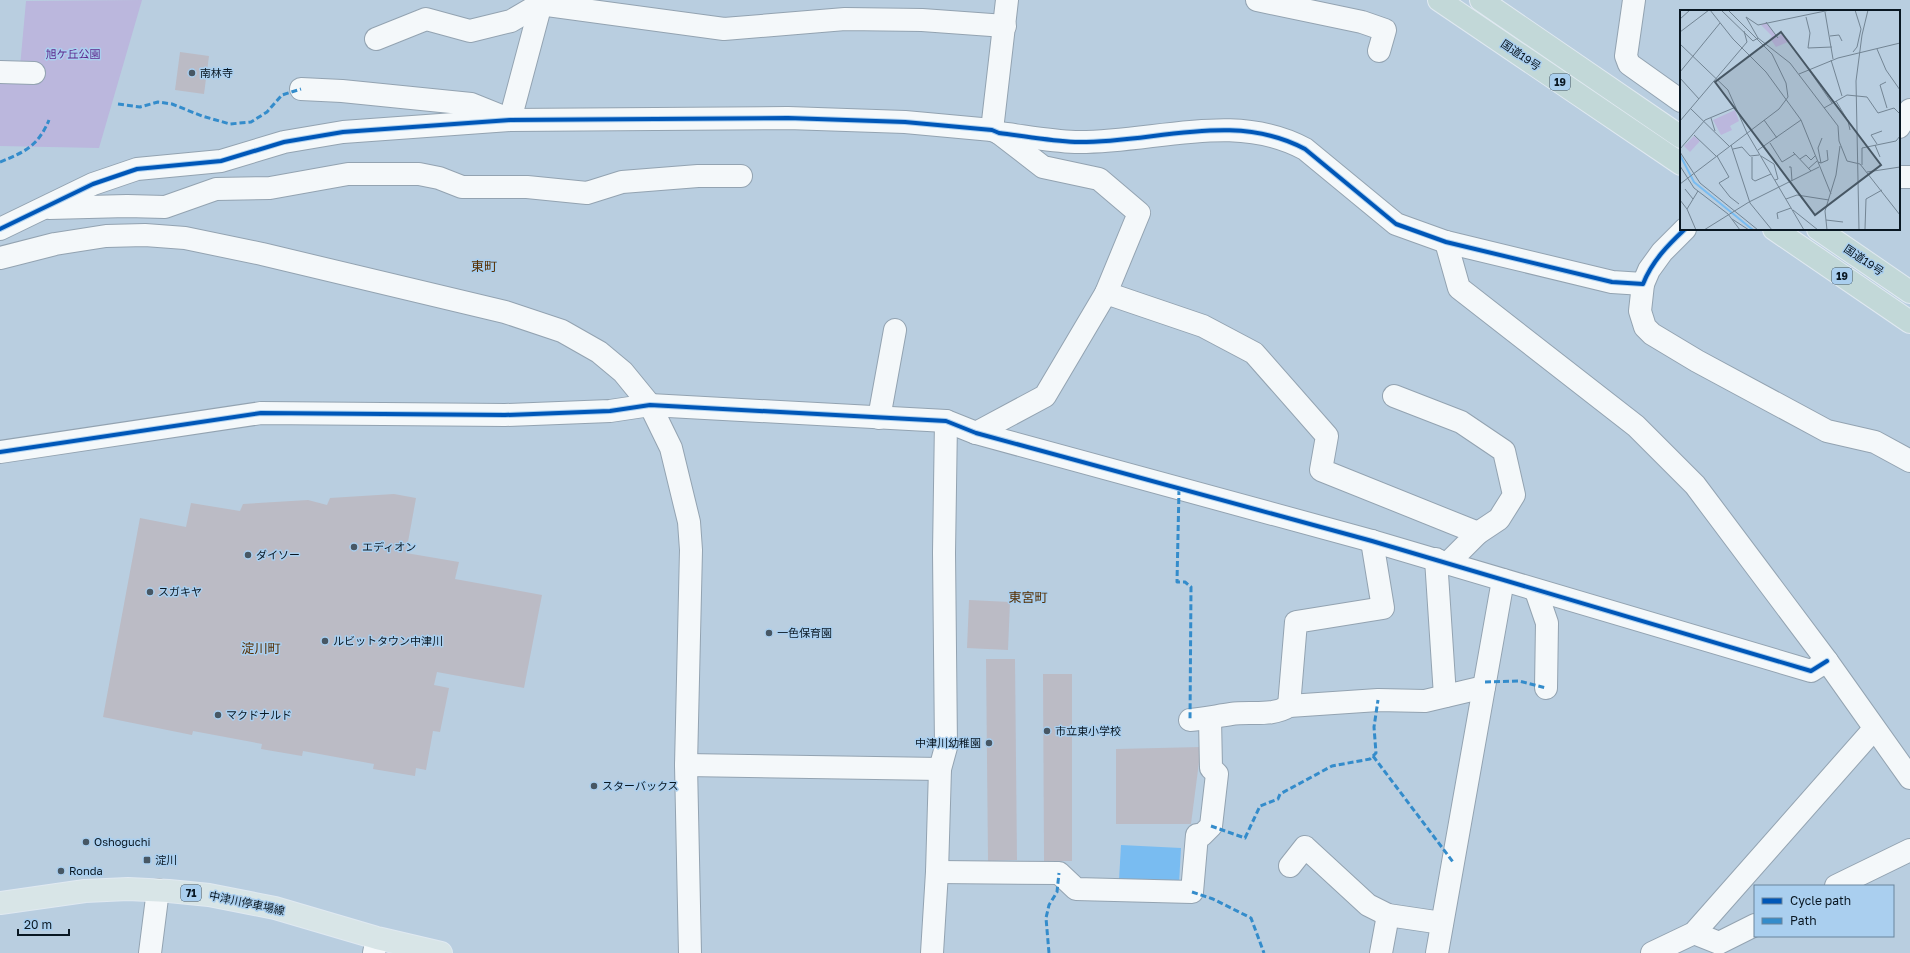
<svg xmlns="http://www.w3.org/2000/svg" width="1910" height="953" font-family="'Golos Text','Noto Sans JP',sans-serif">
  <style>
    .green { fill: #bbb7dd }
    .water { fill: #79bcf1 }
    .building { fill: #bbbbc5 }
    .lines { fill: none; stroke-linecap: round; stroke-linejoin: round }
    .minor-casing { stroke: #93a3b1; stroke-width: 24 }
    .major-casing { stroke: #e0e9f1; stroke-width: 24 }
    .highway-casing { stroke: #e0e9f1; stroke-width: 24 }
    .minor { stroke: #f4f8fa; stroke-width: 22 }
    .major { stroke: #d8e5e7; stroke-width: 22 }
    .highway { stroke: #c2d8d8; stroke-width: 22 }
    .quiet { stroke: #348ccb; stroke-width: 3; stroke-dasharray: 6 3; stroke-linecap: butt }
    .cycleway-casing { stroke: #aacfef; stroke-width: 6 }
    .cycleway { stroke: #0057b8; stroke-width: 4 }
    .poi-dot { fill: #475764; stroke: #aacfef; stroke-width: 1.5 }
    .labels { text-anchor: middle; stroke-width: 3; stroke-linejoin: round; paint-order: stroke }
    .shield { fill: #aacfef; stroke: #394e60; stroke-width: 1 }
    .shield-label { font-size: 10px; font-weight: bold; fill: #091722 }
    .park-label { font-size: 11px; fill: #5d288d; stroke: #aacfef }
    .street-label { font-size: 11px; fill: #091722; stroke: #aacfef }
    .poi-label { font-size: 11px; fill: #091722; stroke: #aacfef; text-anchor: start }
    .quarter-label { font-size: 13px; fill: #552e00; stroke: #aacfef }
    .inset-river { fill: none; stroke: #79bcf1; stroke-width: 2 }
    .inset-road { fill: none; stroke: #738594; stroke-width: 1 }
    .view { fill: #475764; fill-opacity: 0.15; stroke: #475764; stroke-width: 2 }
    .inset-edge { fill: none; stroke: #091722; stroke-width: 2 }
  </style>
  <rect width="100%" height="100%" fill="#b9cee0"/>
  <path class="green" d="M142,0L99,148L0,146V77L19,78L26,1Z"/>
  <path class="water" d="M1121,845L1181,848L1179,884L1119,880Z"/>
  <g class="building">
    <path d="M180,52L209,56L204,94L175,90Z"/>
    <path d="M394,494L416,498L406,553L459,562L455,579L542,595L524,688L437,672L434,685L449,688L440,732L433,731L426,770L416,768L415,776L373,769L374,764L303,751L302,756L261,749L262,744L193,731L192,735L103,717L140,518L186,527L191,503L240,511L243,504L308,500L327,505L330,498Z"/>
    <path d="M969,600L1010,602L1008,650L967,648Z"/>
    <path d="M986,659H1015L1017,860L988,861Z"/>
    <path d="M1043,674H1072V861H1044Z"/>
    <path d="M1201,747L1191,824H1116V749Z"/>
  </g>
  <g class="lines">
    <defs>
      <g id="minor">
        <path d="M1257,0L1362,22L1385,30L1379,51"/>
        <path d="M1634,0L1626,56L1629,64L1681,101"/>
        <path d="M376,39L426,19L470,31L511,21L540,4L724,29L845,19L922,20L1005,26"/>
        <path d="M0,72L34,73"/>
        <path d="M301,89L342,91L471,104L506,118"/>
        <path d="M510,120L542,0"/>
        <path d="M1899,127L1910,110"/>
        <path d="M992,130L1007,0"/>
        <path d="M1899,177H1910"/>
        <path d="M49,208L127,206L165,207L216,189L270,188L348,174H419L439,178L462,187H527L587,193L622,182L698,176H741"/>
        <path d="M0,229L93,184L137,169L221,161L284,142L343,132L510,120L788,118L905,122L992,130L999,133C1024,136 1050,141 1075,142C1151,144 1233,110 1305,149L1396,224L1446,242L1612,282L1643,284"/>
        <path d="M1685,229L1662,252L1649,270L1643,284L1640,311L1645,327L1652,334L1697,361L1827,431L1875,442L1910,461"/>
        <path d="M1446,242L1459,288L1636,426L1695,485L1827,661L1910,778"/>
        <path d="M0,258L55,244L106,236L145,235L185,238L262,254L505,312L562,331L599,352L623,372L650,405L671,448L689,522L691,550L686,765L690,953"/>
        <path d="M1106,293L1203,326L1254,353L1327,436L1321,470L1478,533L1448,563"/>
        <path d="M1394,396L1461,422L1504,451L1514,495L1499,519L1478,533"/>
        <path d="M879,418L895,330"/>
        <path d="M976,433L1045,396L1106,293L1139,213L1099,179L1043,167L999,133"/>
        <path d="M0,452L261,413L505,415L610,411L650,405L946,421L976,433L1372,541L1811,671L1827,661"/>
        <path d="M1436,559L1445,696"/>
        <path d="M1536,591L1547,623L1546,688"/>
        <path d="M1289,706L1296,622L1383,608L1372,541"/>
        <path d="M1190,720C1204,719 1217,716 1231,714C1250,711 1272,717 1289,706L1378,700L1425,701L1484,687"/>
        <path d="M686,765L940,769"/>
        <path d="M1290,866L1305,847L1368,905L1388,915L1442,923"/>
        <path d="M937,872L1059,873L1076,889L1192,892L1197,835H1202L1211,826L1217,774L1211,768L1210,719"/>
        <path d="M1836,886L1910,850"/>
        <path d="M1694,933L1719,943L1755,925"/>
        <path d="M150,953L158,890"/>
        <path d="M374,953L377,938"/>
        <path d="M932,953L937,872L940,769L946,747L944,553L946,421"/>
        <path d="M1381,953L1388,915"/>
        <path d="M1437,953L1503,580"/>
        <path d="M1652,953L1694,933L1874,729"/>
      </g>
      <path id="major" d="M0,903L85,891L128,889L169,891L209,895L275,908L377,938L441,953"/>
      <g id="highway">
        <path d="M1439,0L1681,164"/>
        <path d="M1481,0L1681,137"/>
        <path d="M1774,229L1910,322"/>
        <path d="M1818,229L1910,292"/>
      </g>
    </defs>
    <use href="#minor" class="minor-casing"/>
    <use href="#major" class="major-casing"/>
    <use href="#highway" class="highway-casing"/>
    <use href="#minor" class="minor"/>
    <use href="#major" class="major"/>
    <use href="#highway" class="highway"/>
    <g class="quiet">
      <path d="M118,104L140,107L158,102L172,104L202,116L230,124L251,122L267,112L282,95L301,89"/>
      <path d="M0,162C25,152 38,146 49,120"/>
      <path d="M1179,489L1177,582H1185L1191,587L1190,720"/>
      <path d="M1485,682L1519,681L1546,688"/>
      <path d="M1373,756L1453,862"/>
      <path d="M1211,826L1245,838L1260,806L1278,799L1280,794L1332,766L1370,759L1376,753L1374,727L1378,700"/>
      <path d="M1192,892L1213,899L1251,918L1264,953"/>
      <path d="M1049,953L1046,918L1049,905L1057,892L1059,873"/>
    </g>
    <defs>
      <g id="cycleway">
        <path d="M0,229L93,184L137,169L221,161L284,142L343,132L510,120L788,118L905,122L992,130L999,133C1024,136 1050,141 1075,142C1151,144 1233,110 1305,149L1396,224L1446,242L1612,282L1643,284C1652,261 1668,245 1685,229"/>
        <path d="M0,452L261,413L505,415L610,411L650,405L946,421L976,433L1372,541L1811,671L1827,661"/>
      </g>
    </defs>
    <use href="#cycleway" class="cycleway-casing"/>
    <use href="#cycleway" class="cycleway"/>
  </g>
  <g class="poi-dot">
    <circle cx="192" cy="73" r="4"/>
    <circle cx="354" cy="547" r="4"/>
    <circle cx="248" cy="555" r="4"/>
    <circle cx="150" cy="592" r="4"/>
    <circle cx="769" cy="633" r="4"/>
    <circle cx="325" cy="641" r="4"/>
    <circle cx="218" cy="715" r="4"/>
    <circle cx="1047" cy="731" r="4"/>
    <circle cx="989" cy="743" r="4"/>
    <circle cx="594" cy="786" r="4"/>
    <circle cx="86" cy="842" r="4"/>
    <rect x="143" y="856" width="8" height="8" rx="2"/>
    <circle cx="61" cy="871" r="4"/>
  </g>
  <g class="labels">
    <g class="shield">
      <rect x="1550" y="74" width="20" height="16" rx="3"/>
      <rect x="1832" y="268" width="20" height="16" rx="3"/>
      <rect x="181" y="885" width="20" height="16" rx="3"/>
    </g>
    <g class="shield-label">
      <text x="1560" y="86">19</text>
      <text x="1842" y="280">19</text>
      <text x="191" y="897">71</text>
    </g>
    <g class="park-label">
      <text x="73" y="58">旭ケ丘公園</text>
    </g>
    <g class="street-label">
      <text transform="translate(1521 55) rotate(34)" y="4">国道19号</text>
      <text transform="translate(1864 260) rotate(34)" y="4">国道19号</text>
      <text transform="translate(247 903) rotate(12)" y="4">中津川停車場線</text>
    </g>
    <g class="poi-label">
      <text x="200" y="77">南林寺</text>
      <text x="362" y="551">エディオン</text>
      <text x="256" y="559">ダイソー</text>
      <text x="158" y="596">スガキヤ</text>
      <text x="777" y="637">一色保育園</text>
      <text x="333" y="645">ルビットタウン中津川</text>
      <text x="226" y="719">マクドナルド</text>
      <text x="1055" y="735">市立東小学校</text>
      <text x="981" y="747" text-anchor="end">中津川幼稚園</text>
      <text x="602" y="790">スターバックス</text>
      <text x="94" y="846">Oshoguchi</text>
      <text x="155" y="864">淀川</text>
      <text x="69" y="875">Ronda</text>
    </g>
    <g class="quarter-label">
      <text x="484" y="271">東町</text>
      <text x="1028" y="602">東宮町</text>
      <text x="261" y="653">淀川町</text>
    </g>
  </g>
  <g transform="translate(1680 10)">
    <rect width="220" height="220" fill="#b9cee0"/>
    <path d="M86,12L97,27L102,24L110,31L96,37L90,28L92,26L81,15ZM55,100L59,111L50,116L52,120L41,125L33,110ZM14,126L20,131L10,142L4,136Z" fill="#bbb7dd"/>
    <path class="inset-river" d="M220,17V37M0,145L14,172L73,220"/>
    <path class="inset-road" d="M30,0L53,29L86,62L121,110L151,184M41,0L73,31L78,28L110,53L158,116L159,131L167,151L180,154L220,205M145,2L153,49M126,7L130,23L128,38L152,37M0,9L10,0M86,12L98,28M0,22L29,0M150,26L159,25L162,31M78,28L66,7L78,15L150,0M0,34L48,80L67,123L124,220M197,39L206,60L220,80M173,42L177,37L181,19L175,0M151,50L162,86M129,60L152,93M0,62L40,13M119,64L158,48L220,33M0,68L19,89M206,72L200,75L207,98M156,91L168,111L170,120M144,98L167,85L187,87L198,103L214,98L220,104M11,99L49,136M31,108L35,121M84,110L97,128M0,111L67,32L64,21M14,125L36,146M90,133L102,152L115,144M197,134L191,125L202,121M51,135L70,193L92,220M195,135L200,147M0,139L25,110L56,97M53,139L62,137L70,146L79,145M78,140L121,110M0,142L20,173L78,220M113,142L131,161M37,146L49,167L39,173L50,187L59,194M81,146L94,154L98,169L95,170M72,147V169L75,171L91,164M120,149L126,145L131,150L135,146M138,152L141,153L138,138L142,128M141,153L148,150L147,140M182,155V138L216,131L220,126M0,156L14,178L48,204L60,220M109,157H111L112,171M128,159L137,151M187,162L220,157M0,174L99,99L108,87L106,73L92,44L48,0M5,179L13,189M106,189L117,185L149,190M0,190L7,199L16,220M7,199L18,181M113,200L138,220M52,209L69,220M98,209L97,203L111,198M146,210L163,212M185,219L186,189L202,180M24,220L69,192L139,157M147,220L145,201L156,165L160,136M179,220L176,71L182,25L188,0"/>
    <path class="view" d="M101,22L201,155L135,205L35,72Z"/>
    <rect width="220" height="220" class="inset-edge"/>
  </g>
  <rect x="1754" y="885" width="140" height="52" fill="#aacfef" stroke="#6a859d"/>
  <rect x="1762" y="898" width="20" height="6" fill="#0057b8" stroke="#6a859d"/>
  <text x="1790" y="905" font-size="12" fill="#091722">Cycle path</text>
  <rect x="1762" y="918" width="20" height="6" fill="#348ccb" stroke="#6a859d"/>
  <text x="1790" y="925" font-size="12" fill="#091722">Path</text>
  <path d="M18 929v6h51v-6" fill="none" stroke="#091722" stroke-width="2"/>
  <text x="24" y="929" font-size="12" fill="#091722" stroke="#aacfef" stroke-width="3" paint-order="stroke">20 m</text>
</svg>
